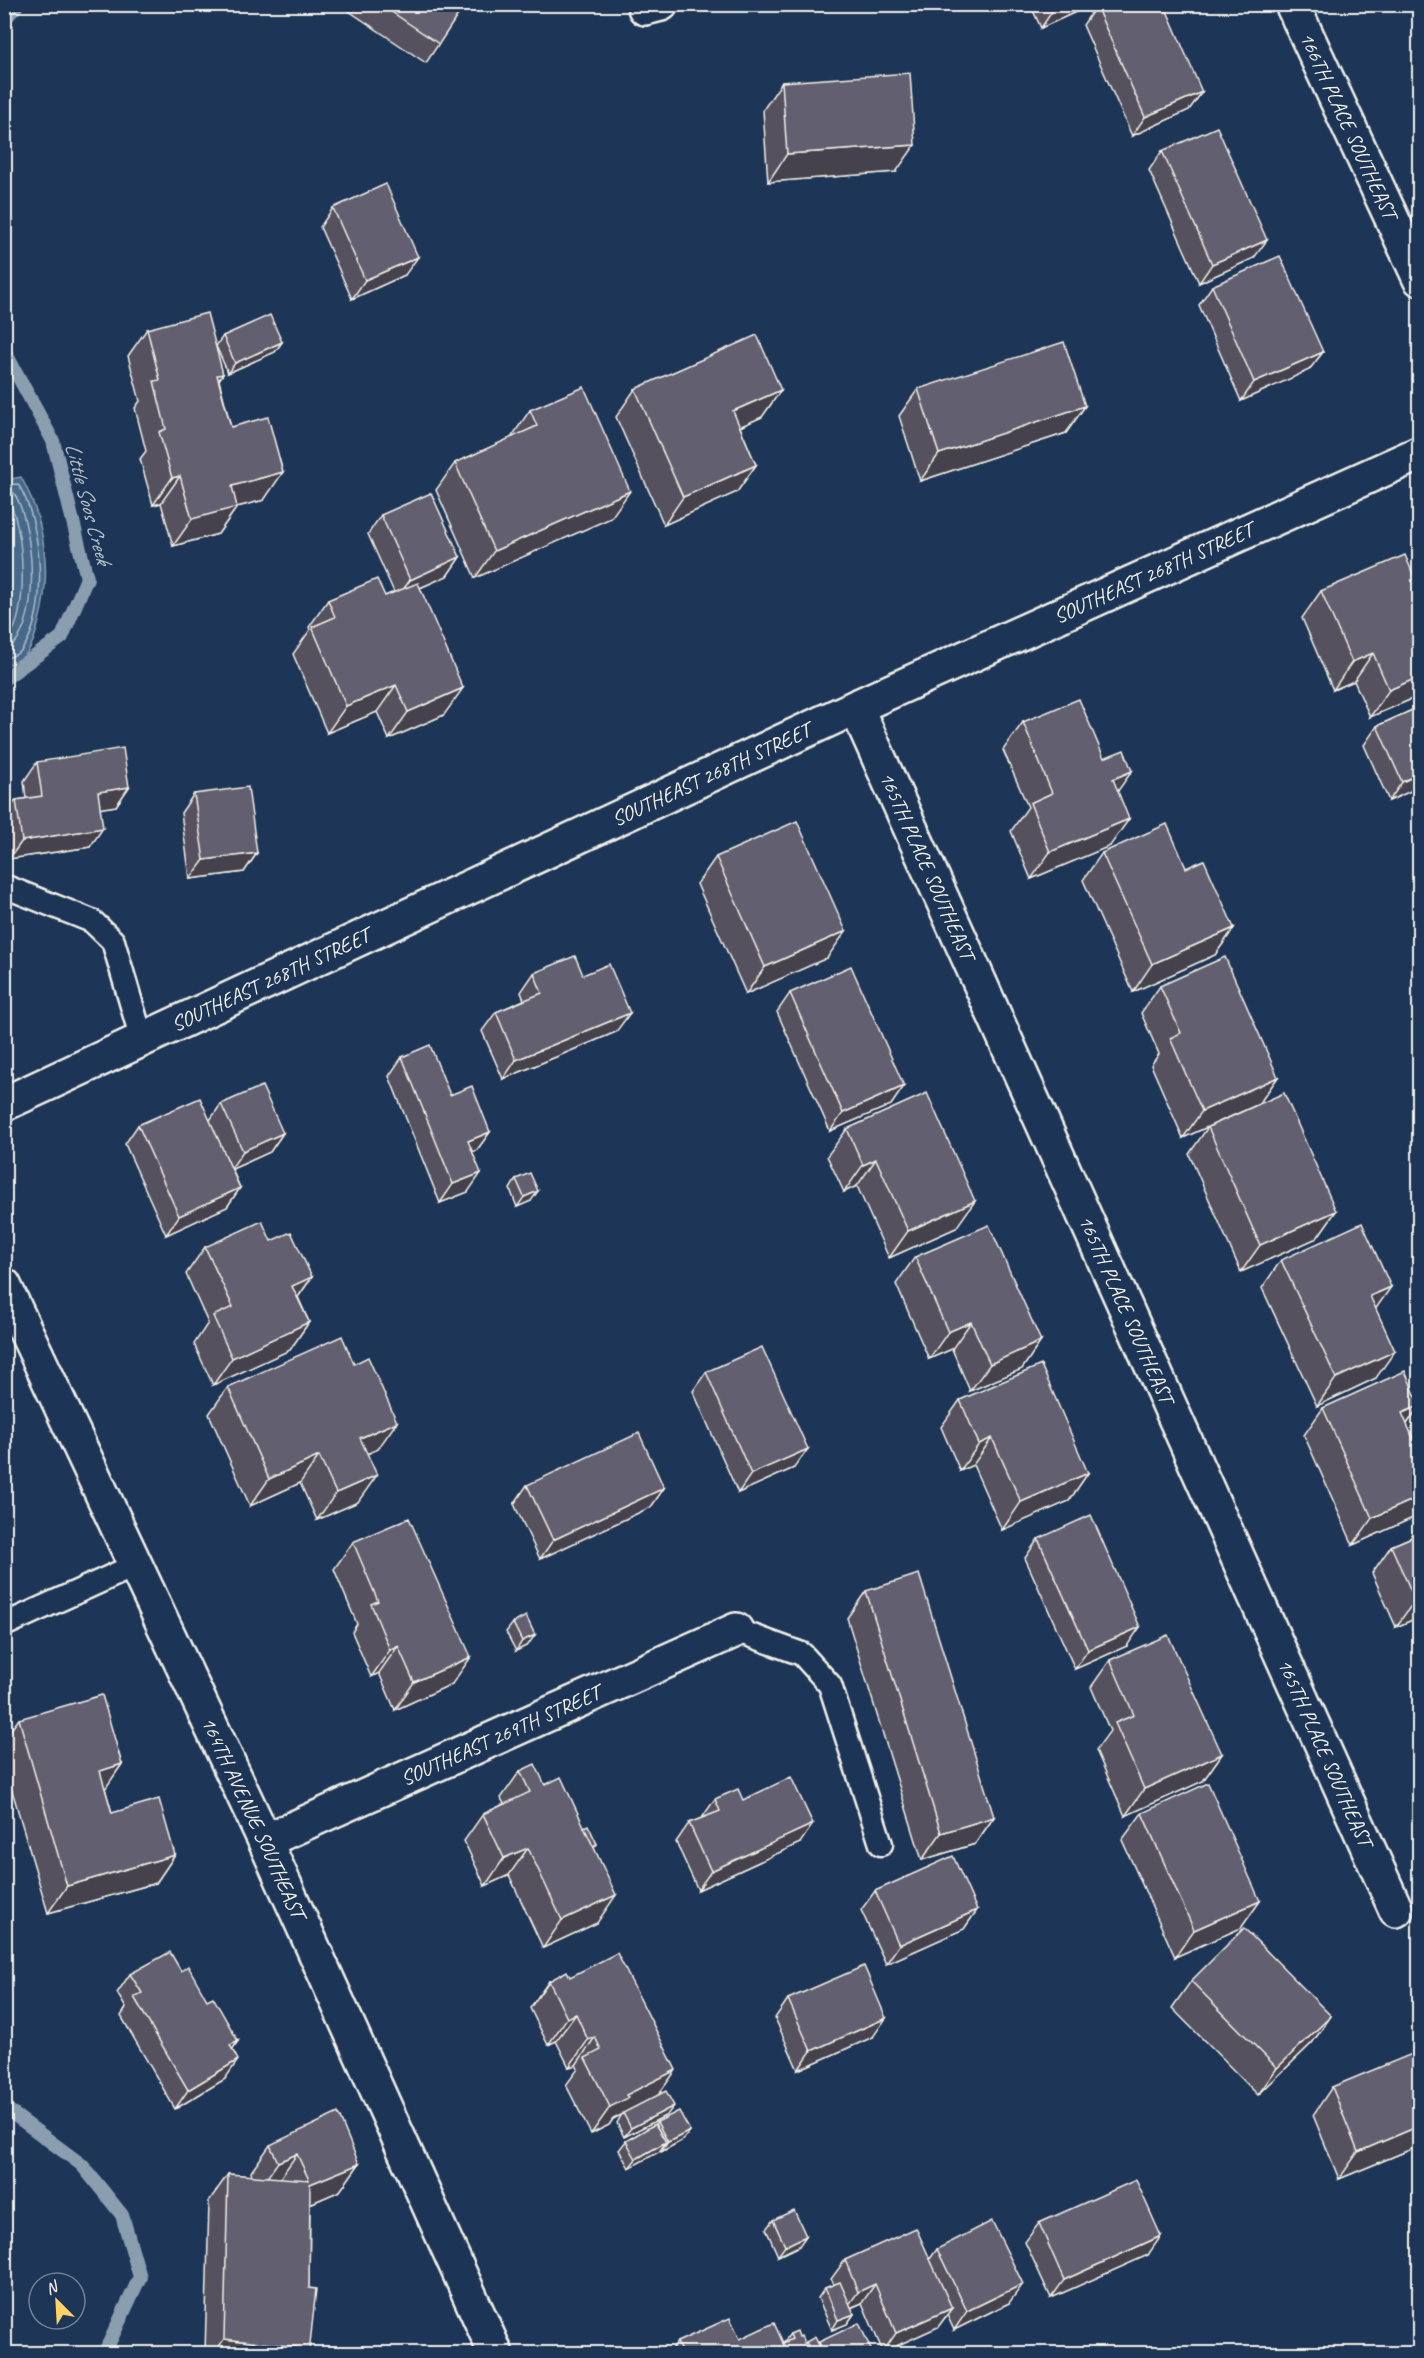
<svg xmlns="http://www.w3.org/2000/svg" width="1424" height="2358" font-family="Caveat,sans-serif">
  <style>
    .water { fill: #44678b; stroke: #8a9eb0; stroke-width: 1.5 }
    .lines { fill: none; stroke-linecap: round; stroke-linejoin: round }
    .shore { stroke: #aebac3; stroke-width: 1.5 }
    .stream { stroke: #8a9eb0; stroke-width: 14 }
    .lane-casing { stroke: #f4f1e8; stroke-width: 27 }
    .street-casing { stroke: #f4f1e8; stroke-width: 38 }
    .secondary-casing { stroke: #f4f1e8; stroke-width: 38 }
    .lane { stroke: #1d3557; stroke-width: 22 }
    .street { stroke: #1d3557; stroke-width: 33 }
    .secondary { stroke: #1d3557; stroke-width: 33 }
    .wall { fill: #54515f; stroke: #f4f1e8; stroke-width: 1.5 }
    .shaded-wall { fill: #45424e; stroke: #f4f1e8; stroke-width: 1.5 }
    .building { fill: #625e6f; stroke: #f4f1e8; stroke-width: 1.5 }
    .labels { text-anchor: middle; stroke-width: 4.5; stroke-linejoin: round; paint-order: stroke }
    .street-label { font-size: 21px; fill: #f4f1e8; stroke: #1d3557 }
    .water-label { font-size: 22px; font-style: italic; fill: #b6c1c7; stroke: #1d3557 }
  </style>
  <rect width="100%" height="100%" fill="#1d3557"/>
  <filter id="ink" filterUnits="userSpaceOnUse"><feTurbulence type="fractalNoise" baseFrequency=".0167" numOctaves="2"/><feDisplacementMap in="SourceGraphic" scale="12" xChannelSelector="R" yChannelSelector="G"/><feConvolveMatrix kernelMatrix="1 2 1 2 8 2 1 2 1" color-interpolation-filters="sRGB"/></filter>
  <g filter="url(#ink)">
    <path class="water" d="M21,477C45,520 52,573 39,621C36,632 33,646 25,655C21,660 11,663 5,666V480Z"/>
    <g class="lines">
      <g class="shore">
        <path d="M4,485L18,484C42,521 50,614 21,651C17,655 10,657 4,659"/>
        <path d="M4,493H14C34,524 44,633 4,651"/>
        <path d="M4,502H9C24,526 31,625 4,641"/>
      </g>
      <g class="stream">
        <path d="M4,20L18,4"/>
        <path d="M4,350L53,441L87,578L62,637L4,679"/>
        <path d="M4,2107L82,2165L122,2215L140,2277L104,2354"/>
      </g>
      <defs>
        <g id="lane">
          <path d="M4,886L92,921L113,941L142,1040"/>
          <path d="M4,1625L136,1565"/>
          <path d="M736,1630L802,1654L830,1685L881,1844"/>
        </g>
        <g id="street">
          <path id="s1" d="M1292,4L1420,279"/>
          <path d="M645,8L661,4"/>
          <path id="s2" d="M856,707L1396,1910"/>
          <path id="s3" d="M265,1841L736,1630"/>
        </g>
        <g id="secondary">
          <path id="s4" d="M4,1104L856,707L1420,453"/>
          <path id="s5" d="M4,1285L265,1841L496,2354"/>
        </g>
      </defs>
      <use href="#lane" class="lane-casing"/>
      <use href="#street" class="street-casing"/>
      <use href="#secondary" class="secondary-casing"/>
      <use href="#lane" class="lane"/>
      <use href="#street" class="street"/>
      <use href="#secondary" class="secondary"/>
    </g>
    <g class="wall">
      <path d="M353,4H465L426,63L349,11Z"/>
      <path d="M1030,4H1093L1041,28Z"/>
      <path d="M1096,6L1202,92L1189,110L1132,136L1083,25Z"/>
      <path d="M782,82L896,172L768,182L763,110Z"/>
      <path d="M1162,151L1254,258L1199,283L1149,170Z"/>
      <path d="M333,208L405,275L352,299L320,227Z"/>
      <path d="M1212,286L1323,352L1309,370L1241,401L1199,305Z"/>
      <path d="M147,329L223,374L219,380L231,427L264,500L237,507L218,534L173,546L161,503L153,505L140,459L146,451L135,408L140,401L128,356Z"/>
      <path d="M223,336L282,342L275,352L228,373L216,346Z"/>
      <path d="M635,389L781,390L762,417L740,427L756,465L737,492L664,525L616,417Z"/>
      <path d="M918,389L1085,406L1066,433L920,481L899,416Z"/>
      <path d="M530,410L611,518L475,578L436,490L455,463L511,438Z"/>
      <path d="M381,515L460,557L447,576L420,588L444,715L389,739L377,712L327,733L293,654L310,630L309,627L328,600L385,596L394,592L368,534Z"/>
      <path d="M1419,588V696L1370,717L1354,681L1333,690L1302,618L1321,591Z"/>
      <path d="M1419,707V799L1415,789L1389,801L1364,745L1377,726Z"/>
      <path d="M1023,722L1110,846L1031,879L1011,831L1028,807L1003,750Z"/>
      <path d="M37,762L129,787L116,806L100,808L90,847L9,859L4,830V816L16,800L26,799L24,781Z"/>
      <path d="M194,794L257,853L244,872L190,879L181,813Z"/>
      <path d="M1102,853L1186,868L1234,928L1215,955L1133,992L1083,880Z"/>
      <path d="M716,857L827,958L746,994L697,884Z"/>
      <path d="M534,973L616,1032L503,1079L482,1031L496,1012L524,1000L521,992Z"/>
      <path d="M1160,986L1278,1077L1259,1104L1183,1138L1151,1065L1159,1054L1141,1013Z"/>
      <path d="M790,993L904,1086L891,1105L830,1131L777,1012Z"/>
      <path d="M402,1057L450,1095L490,1132L477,1150L472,1152L468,1192L440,1203L389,1076Z"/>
      <path d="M221,1104L283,1133L270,1152L232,1169L240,1188L227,1207L166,1235L125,1144L138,1125L210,1120Z"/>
      <path d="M1208,1127L1336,1211L1317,1238L1241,1272L1189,1154Z"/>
      <path d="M847,1129L956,1228L889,1258L857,1186L844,1192L827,1156Z"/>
      <path d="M516,1179L531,1201L517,1207L510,1189Z"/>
      <path d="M271,1241L312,1277L298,1297L309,1322L290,1350L213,1385L194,1344L208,1323L186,1274L205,1247Z"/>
      <path d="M915,1257L1041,1341L1022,1369L970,1391L952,1349L929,1359L896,1284Z"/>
      <path d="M1281,1260L1376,1309V1378L1317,1406L1262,1288Z"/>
      <path d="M706,1372L794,1468L738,1493L693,1391Z"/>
      <path d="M228,1387L378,1449L367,1454L358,1502L317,1520L300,1483L250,1506L209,1414Z"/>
      <path d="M960,1400L1088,1473L1069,1501L1002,1530L973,1465L960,1471L941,1427Z"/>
      <path d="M1419,1406L1407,1424L1417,1516L1353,1545L1304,1435L1323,1408Z"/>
      <path d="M527,1485L664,1488L651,1507L540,1559L514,1504Z"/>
      <path d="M1419,1534V1624L1417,1618L1396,1627L1372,1573L1391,1546Z"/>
      <path d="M1038,1539L1127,1646L1075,1669L1025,1558Z"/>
      <path d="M353,1542L452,1684L395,1710L379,1673L371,1677L352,1632L357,1624L334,1569Z"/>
      <path d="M866,1591L994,1817L975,1844L922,1860L847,1618Z"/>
      <path d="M513,1623L528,1645L516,1651L506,1632Z"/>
      <path d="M1110,1660L1222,1754L1203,1781L1125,1816L1096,1750L1110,1731L1091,1687Z"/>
      <path d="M19,1719L122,1764L105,1788L112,1813L175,1855L156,1883L48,1913L4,1763V1739Z"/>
      <path d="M520,1771L545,1785L584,1827L597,1844L594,1848L597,1923L543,1948L509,1875L485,1886L464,1841L483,1814L504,1804L501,1798Z"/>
      <path d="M715,1799L800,1843L698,1890L676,1842L689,1823L702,1818Z"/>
      <path d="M1142,1813L1260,1901L1241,1928L1175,1957L1122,1840Z"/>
      <path d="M875,1891L977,1910L964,1929L886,1964L861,1910Z"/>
      <path d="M181,1971L238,2041L232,2049L225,2079L175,2109L121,2016L126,2008L117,1993L130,1974Z"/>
      <path d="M570,1977L659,2095L667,2115L624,2137L617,2123L622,2114L613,2119L609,2125L591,2134L566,2085L578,2069L576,2065L569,2067L556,2041L548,2045L530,2008L549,1981Z"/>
      <path d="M1191,1981L1331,2016L1312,2043L1258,2095L1172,2008Z"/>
      <path d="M788,1999L873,2037L798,2070L775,2018Z"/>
      <path d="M1332,2087L1419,2146L1339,2179L1313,2115Z"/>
      <path d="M657,2122L690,2131L683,2140L661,2152L660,2150L629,2168L619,2150L626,2141L655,2124Z"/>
      <path d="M270,2145L359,2164L340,2191L310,2204L309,2288V2354H205L209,2201L228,2174L252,2176L251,2172Z"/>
      <path d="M773,2220L799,2246L778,2256L766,2229Z"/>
      <path d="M1039,2223L1148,2255L1051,2298L1025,2242Z"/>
      <path d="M937,2249L1009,2303L954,2330L947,2315L938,2327L883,2352L862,2303L851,2308L854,2314L847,2324L832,2330L818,2298L825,2288L834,2285L831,2279L845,2260L930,2259Z"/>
      <path d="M790,2334L799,2337L804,2344L806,2342L818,2343L819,2342L873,2354H669L677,2342L740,2339L783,2343Z"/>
    </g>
    <g class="shaded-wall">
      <path d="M1057,4H1093L1041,28Z"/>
      <path d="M1202,92L1189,110L1132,136L1145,117Z"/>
      <path d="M915,145L896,172L768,182L787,154Z"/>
      <path d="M1267,240L1254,258L1199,283L1212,264Z"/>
      <path d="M418,257L405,275L352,299L365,280Z"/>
      <path d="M282,342L275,352L228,373L235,363Z"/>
      <path d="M1323,352L1309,370L1241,401L1254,382Z"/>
      <path d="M223,374L204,401L217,375Z"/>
      <path d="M781,390L762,417L714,438L733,411Z"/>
      <path d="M1085,406L1066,433L920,481L939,454Z"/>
      <path d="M756,465L737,492L664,525L683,497Z"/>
      <path d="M283,472L264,500L237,507L218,534L173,546L192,519L232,486Z"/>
      <path d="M180,476L161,503L153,505L172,478Z"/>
      <path d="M630,491L611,518L475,578L494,551Z"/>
      <path d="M460,557L447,576L397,598L410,580Z"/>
      <path d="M1373,653L1354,681L1333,690L1352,662Z"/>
      <path d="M1419,677V696L1370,717L1389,690Z"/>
      <path d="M396,685L377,712L327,733L346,706Z"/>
      <path d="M463,688L444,715L389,739L408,712Z"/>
      <path d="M1132,771L1113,798V779Z"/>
      <path d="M1419,774V783L1415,789L1389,801L1402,782Z"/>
      <path d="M129,787L116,806L85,811L98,792Z"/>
      <path d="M1129,819L1110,846L1031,879L1050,852Z"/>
      <path d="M103,828L90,847L9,859L22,841Z"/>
      <path d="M257,853L244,872L190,879L204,860Z"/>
      <path d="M1234,928L1215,955L1133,992L1152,964Z"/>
      <path d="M846,931L827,958L746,994L765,967Z"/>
      <path d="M630,1013L616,1032L503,1079L516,1060Z"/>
      <path d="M1278,1077L1259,1104L1183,1138L1202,1111Z"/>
      <path d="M904,1086L891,1105L830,1131L843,1113Z"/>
      <path d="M490,1132L477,1150L455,1159L468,1141Z"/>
      <path d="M283,1133L270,1152L230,1170L243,1151Z"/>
      <path d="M876,1159L857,1186L844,1192L863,1165Z"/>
      <path d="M481,1173L468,1192L440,1203L453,1184Z"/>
      <path d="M240,1188L227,1207L166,1235L179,1216Z"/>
      <path d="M538,1191L531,1201L517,1207L524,1197Z"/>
      <path d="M975,1201L956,1228L889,1258L908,1231Z"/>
      <path d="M1336,1211L1317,1238L1241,1272L1260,1245Z"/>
      <path d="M312,1277L293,1304L292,1286Z"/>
      <path d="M1391,1287L1372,1314L1370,1296Z"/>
      <path d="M309,1322L290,1350L213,1385L232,1358Z"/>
      <path d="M971,1322L952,1349L929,1359L948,1332Z"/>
      <path d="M1041,1341L1022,1369L970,1391L990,1364Z"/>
      <path d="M1395,1351L1376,1378L1317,1406L1336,1378Z"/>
      <path d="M1419,1406L1401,1433L1402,1413Z"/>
      <path d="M397,1422L378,1449L341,1465L360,1438Z"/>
      <path d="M992,1438L973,1465L960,1471L979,1444Z"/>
      <path d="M808,1449L794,1468L738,1493L751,1474Z"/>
      <path d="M319,1456L300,1483L250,1506L269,1479Z"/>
      <path d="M1088,1473L1069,1501L1002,1530L1021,1502Z"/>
      <path d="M377,1475L358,1502L317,1520L336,1493Z"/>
      <path d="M664,1488L651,1507L540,1559L553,1540Z"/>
      <path d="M1419,1497V1513L1417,1516L1353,1545L1372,1518Z"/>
      <path d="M1419,1598V1614L1417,1618L1396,1627L1415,1600Z"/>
      <path d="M1140,1627L1127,1646L1075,1669L1088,1650Z"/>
      <path d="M535,1635L528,1645L516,1651L522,1641Z"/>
      <path d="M398,1646L379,1673L371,1677L390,1650Z"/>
      <path d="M471,1657L452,1684L395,1710L414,1682Z"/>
      <path d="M1222,1754L1203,1781L1125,1816L1144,1789Z"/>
      <path d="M122,1764L103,1792L100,1771Z"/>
      <path d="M994,1817L975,1844L922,1860L941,1833Z"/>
      <path d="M813,1824L800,1843L698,1890L711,1871Z"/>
      <path d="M528,1848L509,1875L485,1886L504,1858Z"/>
      <path d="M175,1855L156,1883L48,1913L67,1886Z"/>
      <path d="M616,1895L597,1923L543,1948L562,1920Z"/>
      <path d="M1260,1901L1241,1928L1175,1957L1194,1930Z"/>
      <path d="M977,1910L964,1929L886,1964L899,1945Z"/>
      <path d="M576,2014L556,2041L548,2045L567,2018Z"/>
      <path d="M1331,2016L1312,2043L1258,2095L1277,2068Z"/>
      <path d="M886,2018L873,2037L798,2070L811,2051Z"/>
      <path d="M595,2037L576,2065L569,2067L588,2040Z"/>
      <path d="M238,2041L225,2060L230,2045Z"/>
      <path d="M238,2060L225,2079L175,2109L188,2090Z"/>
      <path d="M676,2070L657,2097L613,2119L609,2125L591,2134L610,2107L626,2095Z"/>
      <path d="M674,2106L667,2115L624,2137L631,2128Z"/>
      <path d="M1419,2126V2146L1339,2179L1358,2152Z"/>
      <path d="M690,2131L683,2140L661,2152L668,2142Z"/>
      <path d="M666,2142L659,2152L629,2168L636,2159Z"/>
      <path d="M297,2154L278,2181L259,2189L278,2162Z"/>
      <path d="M359,2164L340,2191L291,2212L310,2184Z"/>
      <path d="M806,2236L799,2246L778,2256L785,2246Z"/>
      <path d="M1161,2236L1148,2255L1051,2298L1064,2280Z"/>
      <path d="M875,2284L862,2303L845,2310L858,2292Z"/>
      <path d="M1023,2284L1009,2303L954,2330L967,2311Z"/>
      <path d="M952,2308L938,2327L883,2352L896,2333Z"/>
      <path d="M854,2314L847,2324L832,2330L838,2320Z"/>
      <path d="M224,2339L297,2347L293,2354H214Z"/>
      <path d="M297,2351L309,2353L295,2354Z"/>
    </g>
    <g class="building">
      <path d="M380,4H465L439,44Z"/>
      <path d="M1100,4H1164L1202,92L1145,117L1096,6Z"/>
      <path d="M910,73L915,145L787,154L782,82Z"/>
      <path d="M1217,127L1267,240L1212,264L1162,151Z"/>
      <path d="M386,184L418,257L365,280L333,208Z"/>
      <path d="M1280,256L1323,352L1254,382L1212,286Z"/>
      <path d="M207,313L223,374L217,375L231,427L268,417L283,472L232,486L237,507L192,519L180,476L172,478L159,432L166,429L154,381L160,380L147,329Z"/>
      <path d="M270,315L282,342L235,363L223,336Z"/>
      <path d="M757,335L781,390L733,411L756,465L683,497L635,389Z"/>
      <path d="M1064,342L1085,406L939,454L918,389Z"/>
      <path d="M584,387L630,491L494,551L455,463L537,426L530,410Z"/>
      <path d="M431,493L460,557L410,580L381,515Z"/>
      <path d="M1405,555L1419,588V677L1389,690L1373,653L1352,662L1321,591Z"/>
      <path d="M377,579L385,596L418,583L463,688L408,712L396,685L346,706L312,627L335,617L328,600Z"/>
      <path d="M1079,699L1104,758L1124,750L1132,771L1113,779L1129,819L1050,852L1030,803L1052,793L1023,722Z"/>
      <path d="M1419,707V774L1402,782L1377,726Z"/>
      <path d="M123,748L129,787L98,792L103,828L22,841L16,800L42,796L37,762Z"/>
      <path d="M248,787L257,853L204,860L194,794Z"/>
      <path d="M797,821L846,931L765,967L716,857Z"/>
      <path d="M1167,824L1186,868L1204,860L1234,928L1152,964L1102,853Z"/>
      <path d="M575,956L583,975L609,964L630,1013L516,1060L496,1012L542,993L534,973Z"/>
      <path d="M1225,957L1278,1077L1202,1111L1170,1038L1181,1033L1160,986Z"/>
      <path d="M851,966L904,1086L843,1113L790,993Z"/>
      <path d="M430,1045L450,1095L472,1086L490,1132L468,1141L481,1173L453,1184L402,1057Z"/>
      <path d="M262,1086L283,1133L243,1151L221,1104Z"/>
      <path d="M927,1093L975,1201L908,1231L876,1159L863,1165L847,1129Z"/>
      <path d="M1284,1093L1336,1211L1260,1245L1208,1127Z"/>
      <path d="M200,1098L240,1188L179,1216L138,1125Z"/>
      <path d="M530,1173L538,1191L524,1197L516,1179Z"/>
      <path d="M262,1221L271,1241L291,1232L312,1277L292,1286L309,1322L232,1358L213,1316L233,1307L205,1247Z"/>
      <path d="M1362,1223L1391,1287L1370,1296L1395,1351L1336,1378L1281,1260Z"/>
      <path d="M989,1225L1041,1341L990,1364L971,1322L948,1332L915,1257Z"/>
      <path d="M342,1336L354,1364L368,1357L397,1422L360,1438L377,1475L336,1493L319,1456L269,1479L228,1387Z"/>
      <path d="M762,1347L808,1449L751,1474L706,1372Z"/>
      <path d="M1041,1365L1088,1473L1021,1502L992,1438L979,1444L960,1400Z"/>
      <path d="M1405,1371L1419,1404V1406L1402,1413L1419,1452V1497L1372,1518L1323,1408Z"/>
      <path d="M639,1433L664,1488L553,1540L527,1485Z"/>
      <path d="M1091,1515L1140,1627L1088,1650L1038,1539Z"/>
      <path d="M409,1518L471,1657L414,1682L398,1646L390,1650L371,1604L378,1601L353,1542Z"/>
      <path d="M1419,1534V1598L1415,1600L1391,1546Z"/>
      <path d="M919,1574L994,1817L941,1833L866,1591Z"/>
      <path d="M526,1616L535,1635L522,1641L513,1623Z"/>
      <path d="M1168,1635L1222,1754L1144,1789L1115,1723L1134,1715L1110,1660Z"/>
      <path d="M102,1695L122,1764L100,1771L112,1813L159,1799L175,1855L67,1886L19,1719Z"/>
      <path d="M535,1764L545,1785L561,1777L616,1895L562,1920L528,1848L504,1858L483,1814L530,1792L520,1771Z"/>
      <path d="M791,1777L813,1824L711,1871L689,1823L720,1811L715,1799L738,1789L743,1800Z"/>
      <path d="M1208,1783L1260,1901L1194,1930L1142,1813Z"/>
      <path d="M588,1825L597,1844L593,1846L584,1827Z"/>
      <path d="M953,1856L977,1910L899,1945L875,1891Z"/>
      <path d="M1244,1928L1331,2016L1277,2068L1191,1981Z"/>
      <path d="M170,1952L181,1971L188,1966L207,2000L213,1997L238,2041L230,2045L238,2060L188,2090L134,1997L142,1993L130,1974Z"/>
      <path d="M617,1953L676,2070L626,2095L628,2098L610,2107L585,2058L601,2050L595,2037L588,2040L576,2014L567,2018L549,1981L567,1971L570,1977Z"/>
      <path d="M864,1966L886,2018L811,2051L788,1999Z"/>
      <path d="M1419,2051V2126L1358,2152L1332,2087Z"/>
      <path d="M666,2091L674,2106L631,2128L623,2113Z"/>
      <path d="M679,2111L690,2131L668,2142L657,2122Z"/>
      <path d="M338,2113L359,2164L310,2184L309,2288L316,2289L309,2353L297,2351V2347L224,2339L228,2174L309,2180L297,2154L278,2162L270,2145Z"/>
      <path d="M655,2124L666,2142L636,2159L626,2141Z"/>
      <path d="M1136,2180L1161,2236L1064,2280L1039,2223Z"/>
      <path d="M794,2210L806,2236L785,2246L773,2220Z"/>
      <path d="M992,2221L1023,2284L967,2311L937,2249Z"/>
      <path d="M916,2228L952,2308L896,2333L875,2284L858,2292L845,2260Z"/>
      <path d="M840,2282L854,2314L838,2320L825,2288Z"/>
      <path d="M730,2318L740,2339L774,2323L788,2354H682L677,2342Z"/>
      <path d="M859,2323L873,2354H825L819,2342Z"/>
      <path d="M797,2331L799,2337L801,2336L809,2354H788L783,2343L792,2339L790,2334Z"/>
      <path d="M815,2337L823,2354H812L806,2342Z"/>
    </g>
  </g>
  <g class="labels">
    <g class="street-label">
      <text dy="7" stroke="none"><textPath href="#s1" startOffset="134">166TH PLACE SOUTHEAST</textPath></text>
      <text dy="7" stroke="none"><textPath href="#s4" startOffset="1266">SOUTHEAST 268TH STREET</textPath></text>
      <text dy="7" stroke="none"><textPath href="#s4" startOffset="780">SOUTHEAST 268TH STREET</textPath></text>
      <text dy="7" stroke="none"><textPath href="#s2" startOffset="174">165TH PLACE SOUTHEAST</textPath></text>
      <text dy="7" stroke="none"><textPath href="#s4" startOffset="294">SOUTHEAST 268TH STREET</textPath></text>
      <text dy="7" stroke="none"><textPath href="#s2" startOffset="660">165TH PLACE SOUTHEAST</textPath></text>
      <text dy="7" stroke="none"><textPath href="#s3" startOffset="258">SOUTHEAST 269TH STREET</textPath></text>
      <text dy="7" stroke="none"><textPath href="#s2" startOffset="1146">165TH PLACE SOUTHEAST</textPath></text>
      <text dy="7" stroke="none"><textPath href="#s5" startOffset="588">164TH AVENUE SOUTHEAST</textPath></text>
    </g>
    <g class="water-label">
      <text transform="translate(89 503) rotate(75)" y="8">Little Soos Creek</text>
    </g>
  </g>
  <rect width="1424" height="2358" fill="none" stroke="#1d3557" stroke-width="24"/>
  <rect x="12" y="12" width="1400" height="2334" fill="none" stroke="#f4f1e8" stroke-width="2" filter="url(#ink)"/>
  <g transform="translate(57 2301) rotate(336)"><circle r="28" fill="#1d3557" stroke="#738091" stroke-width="1.5"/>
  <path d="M0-4.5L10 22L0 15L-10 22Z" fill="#ffd166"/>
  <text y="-9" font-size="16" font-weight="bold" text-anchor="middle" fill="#f4f1e8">N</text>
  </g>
</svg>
